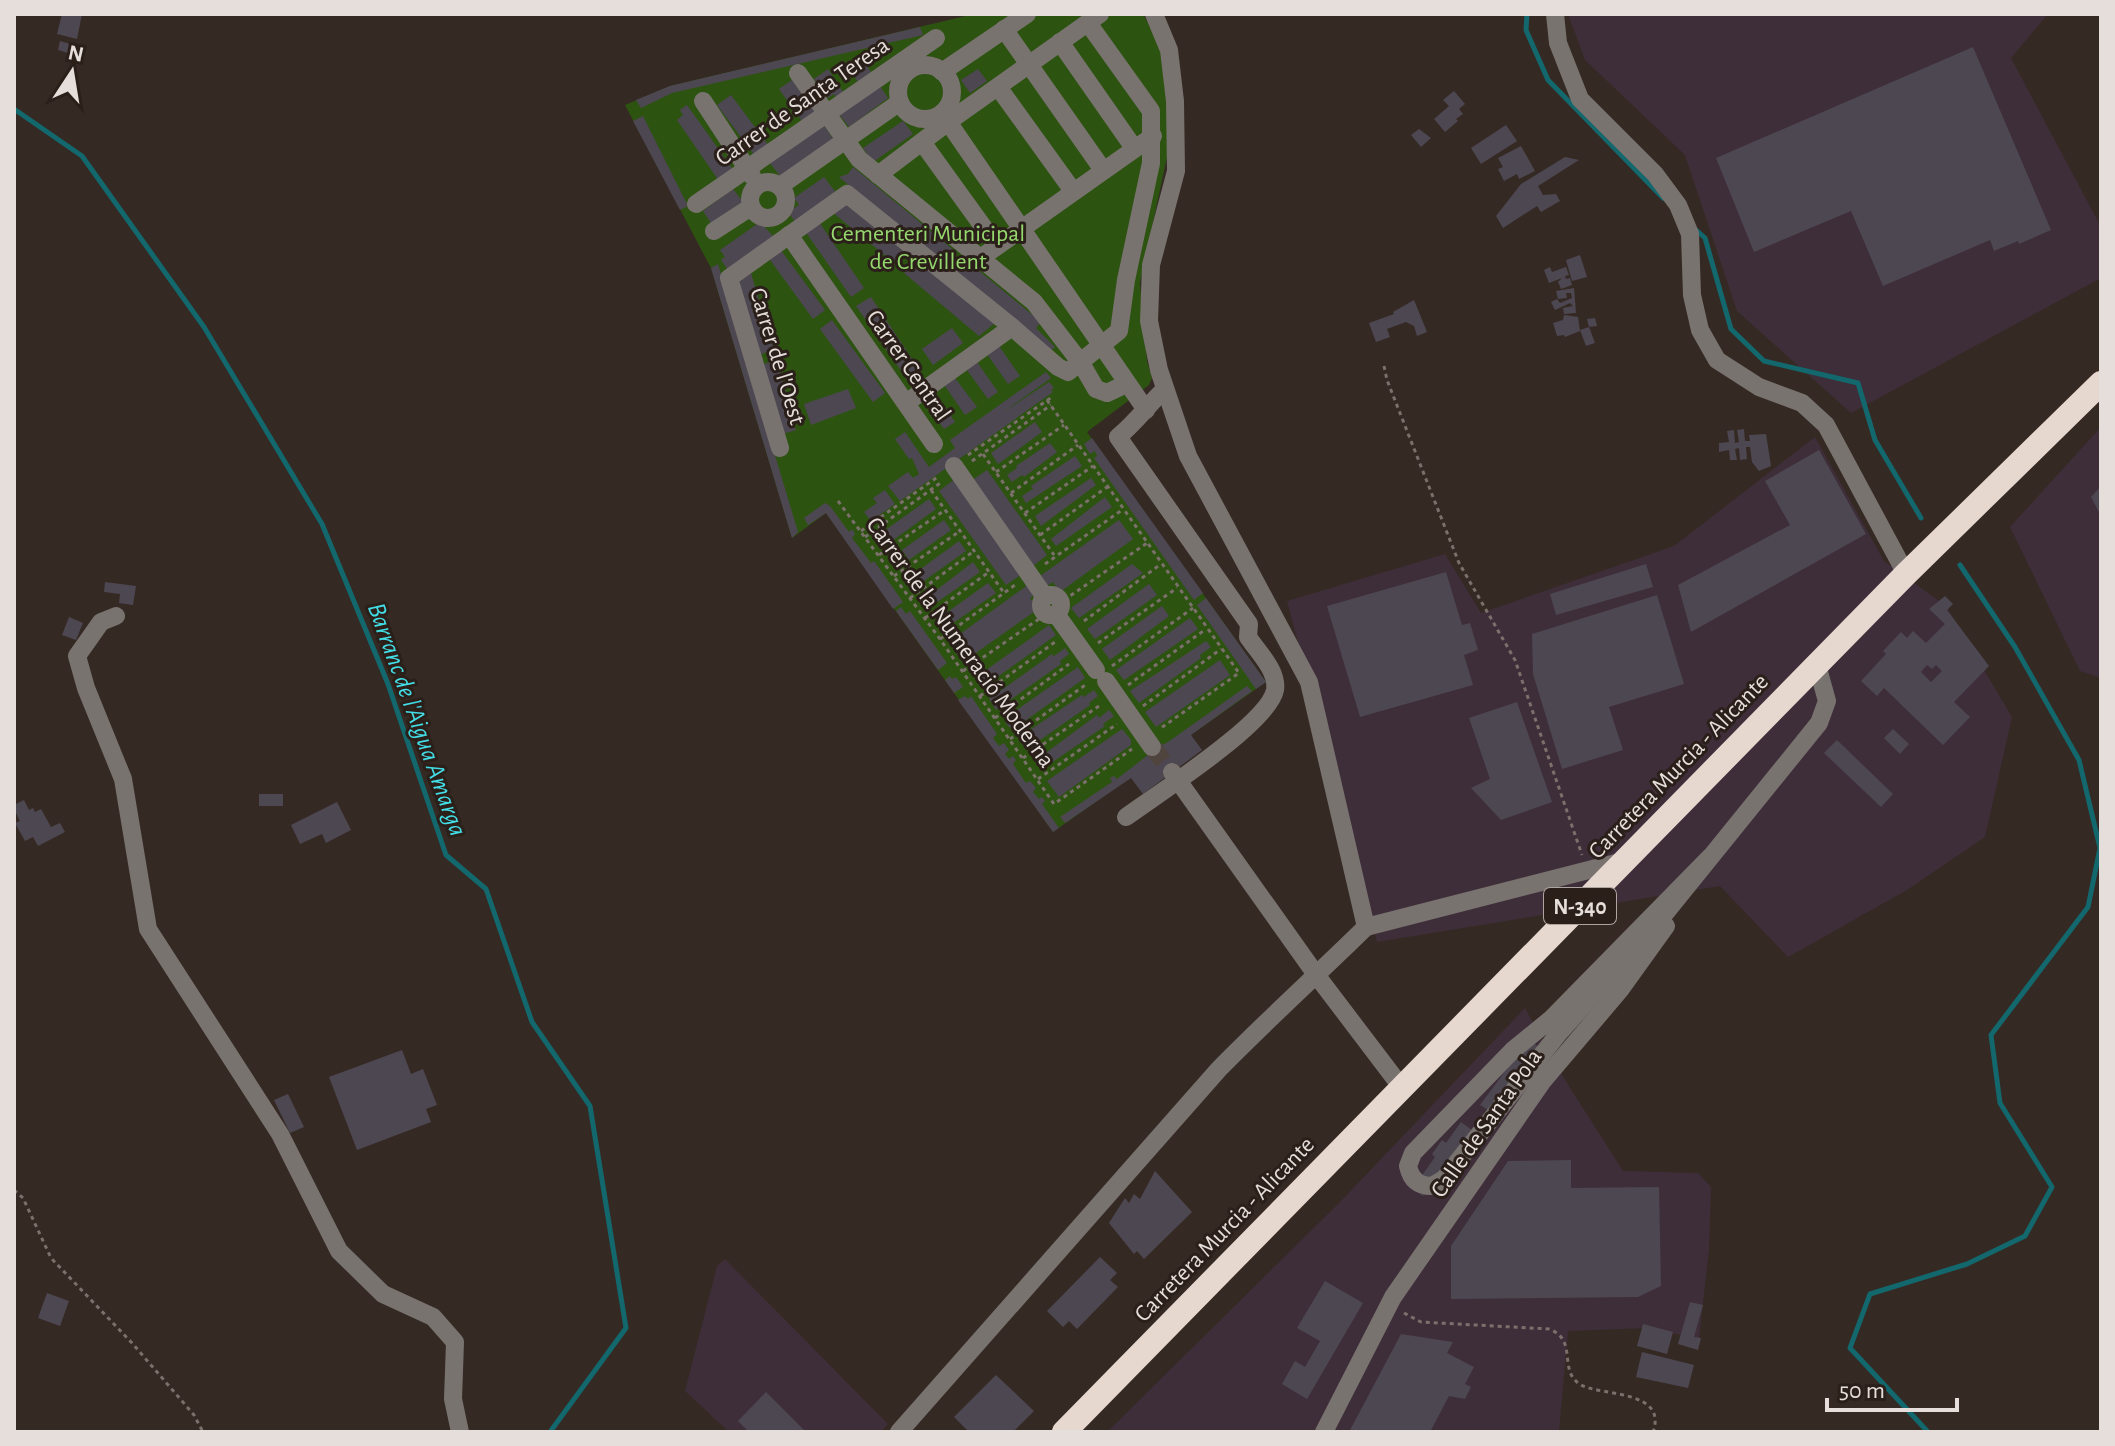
<svg xmlns="http://www.w3.org/2000/svg" width="2115" height="1446" font-family="'Alegreya Sans',sans-serif">
  <style>
    .industrial { fill: #3e2e39 }
    .green { fill: #2d5311 }
    .lines { fill: none; stroke-linecap: round; stroke-linejoin: round }
    .stream { stroke: #12686d; stroke-width: 5 }
    .building { fill: #4d4752; fill-rule: evenodd }
    .minor-tunnel { stroke: #50443e; stroke-width: 18; stroke-dasharray: 18 9; stroke-linecap: butt }
    .path { stroke: #7b706b; stroke-width: 3; stroke-dasharray: 4 4; stroke-linecap: butt }
    .minor { stroke: #797370; stroke-width: 18 }
    .highway { stroke: #e6d7cf; stroke-width: 24 }
    .labels { text-anchor: middle; stroke-width: 6; stroke-linejoin: round; paint-order: stroke }
    .shield { fill: #2b1f1a; stroke: #aea5a0; stroke-width: 2 }
    .shield-label { font-size: 22px; font-weight: bold; fill: #e6deda }
    .street-label { font-size: 24px; fill: #e6deda; stroke: #2b1f1a }
    .park-label { font-size: 24px; fill: #95d96e; stroke: #2b1f1a }
    .water-label { font-size: 26px; font-style: italic; fill: #43dde6; stroke: #2b1f1a }
  </style>
  <rect width="100%" height="100%" fill="#352923"/>
  <g class="industrial">
    <path d="M1568,14H2048L2011,58L2101,227V278L1851,413L1737,311L1685,155L1585,60Z"/>
    <path d="M2101,427V678L2080,671L2010,527Z"/>
    <path d="M1815,437L1884,561L1946,606L2012,717L1985,837L1907,890L1788,957L1720,886L1377,942L1287,601L1445,554L1481,613L1674,546Z"/>
    <path d="M1525,1008L1565,1080L1623,1171L1698,1173L1711,1187L1709,1249L1699,1339L1649,1328L1568,1331L1559,1432H1107L1339,1203Z"/>
    <path d="M725,1259L888,1424L881,1432H729L685,1391L717,1266Z"/>
  </g>
  <path class="green" d="M974,14H1143L1159,44L1168,96L1167,157L1140,283L1147,361L1152,378L1149,385L1087,432L1266,682L1053,832L826,513L792,538L711,268L625,105L670,86Z"/>
  <g class="lines">
    <g class="stream">
      <path d="M1527,14L1526,30L1548,80L1663,198"/>
      <path d="M14,109L82,156L204,327L322,524L388,684L446,855L486,889L532,1022L590,1106L626,1328L550,1432"/>
      <path d="M1696,230L1705,238L1731,329L1764,361L1858,383L1875,440L1921,518"/>
      <path d="M1928,1432L1850,1348L1870,1294L1967,1264L2025,1236L2052,1187L2000,1103L1991,1035L2088,907L2100,848L2079,760L2015,647L1960,565"/>
    </g>
  </g>
  <g class="building">
    <path d="M62,14H82L77,39L57,34Z"/>
    <path d="M920,27L923,35L672,93L641,108L636,100L670,86Z"/>
    <path d="M60,41L84,48L81,57L58,50Z"/>
    <path d="M1973,47L2051,230L2019,244L2018,241L1994,251L1990,240L1883,286L1851,211L1754,252L1716,158Z"/>
    <path d="M862,59L871,72L858,82L849,68Z"/>
    <path d="M828,69L843,92L837,98L834,94L828,98L814,79Z"/>
    <path d="M978,69L987,81L970,93L961,80Z"/>
    <path d="M792,80L815,112L802,121L779,89Z"/>
    <path d="M879,85L888,98L849,127L839,114Z"/>
    <path d="M1454,91L1465,104L1459,109L1463,114L1456,119L1458,121L1445,132L1434,119L1449,106L1443,100Z"/>
    <path d="M731,95L769,146L755,156L717,105Z"/>
    <path d="M687,105L734,171L719,181L677,120L683,115L680,110Z"/>
    <path d="M643,116L688,206L680,210L633,121Z"/>
    <path d="M903,121L913,134L873,162L863,148Z"/>
    <path d="M824,125L833,139L780,176L770,163Z"/>
    <path d="M1506,125L1517,141L1481,164L1471,148Z"/>
    <path d="M1419,129L1431,138L1421,147L1411,135Z"/>
    <path d="M1521,146L1535,171L1519,179L1517,174L1504,181L1498,169L1503,167L1498,158Z"/>
    <path d="M1565,157L1579,160L1538,186L1543,195L1556,194L1560,201L1541,212L1537,206L1503,228L1496,216L1521,184Z"/>
    <path d="M853,167L956,252L951,258L960,267L966,260L1041,322L1036,328L1055,347L1050,351L839,177L848,174Z"/>
    <path d="M824,177L837,194L796,223L788,212L799,205L794,198Z"/>
    <path d="M733,189L743,202L711,223L703,211Z"/>
    <path d="M846,203L905,252L893,262L831,211Z"/>
    <path d="M760,222L774,237L728,270L721,260L725,257L720,250Z"/>
    <path d="M819,222L864,288L851,297L805,231Z"/>
    <path d="M780,249L825,310L813,319L768,257Z"/>
    <path d="M1580,255L1587,277L1572,281L1566,260Z"/>
    <path d="M916,260L995,323L979,336L904,273Z"/>
    <path d="M718,264L798,532L792,538L711,268Z"/>
    <path d="M1550,267L1552,272L1566,267L1569,275L1565,276L1566,279L1570,278L1572,285L1561,289L1558,282L1562,278L1549,283L1544,270Z"/>
    <path d="M750,270L774,350L758,355L736,280Z"/>
    <path d="M1574,288L1576,313L1564,314L1563,308L1573,306L1570,303L1555,310L1551,302L1557,299L1560,303L1572,298L1571,293H1566L1567,298L1558,299L1556,291Z"/>
    <path d="M871,297L922,374L909,382L856,306Z"/>
    <path d="M1414,300L1427,332L1417,336L1414,326L1406,322L1387,329L1390,337L1376,342L1369,323L1394,314L1393,312Z"/>
    <path d="M1564,315L1578,317L1580,331L1565,337L1564,335L1557,336L1553,323L1563,320Z"/>
    <path d="M1595,318L1597,326L1589,327L1595,343L1586,346L1580,330L1589,327L1587,319Z"/>
    <path d="M832,320L885,393L873,402L820,329Z"/>
    <path d="M952,328L963,343L933,365L922,349Z"/>
    <path d="M999,346L1020,376L1008,384L987,354Z"/>
    <path d="M777,360L796,430L783,434L761,365Z"/>
    <path d="M977,362L998,392L988,399L967,370Z"/>
    <path d="M1046,372L1051,378L1002,413L1049,382L1054,388L1051,390L1053,392L900,501L888,486L908,472L913,478L919,474L912,458L909,459L895,439L905,432L929,467L955,448L950,440Z"/>
    <path d="M955,378L977,407L965,415L945,386Z"/>
    <path d="M848,389L856,408L811,425L804,404Z"/>
    <path d="M934,392L955,422L944,429L923,400Z"/>
    <path d="M1035,422L1042,432L998,464L991,453Z"/>
    <path d="M1744,429L1745,441H1750L1749,435L1766,434L1771,466L1759,471L1752,462L1750,447H1746L1747,459L1740,460L1739,448L1735,449L1737,460H1730L1729,450L1719,452V443L1729,442L1727,431L1734,430L1735,443L1739,442L1737,430Z"/>
    <path d="M1092,438L1203,593L1194,600L1094,458L1097,456L1095,451L1090,454L1084,444Z"/>
    <path d="M1050,443L1057,452L1024,477L1022,475L1012,482L1007,475L1017,468L1016,466Z"/>
    <path d="M1819,450L1866,534L1691,632L1678,585L1790,525L1765,481Z"/>
    <path d="M1075,456L1082,466L1026,503L1022,496L1033,489L1031,486Z"/>
    <path d="M987,470L1047,555L1032,567L971,481Z"/>
    <path d="M1091,478L1096,485L1041,526L1035,516Z"/>
    <path d="M955,479L1022,574L1006,585L939,491Z"/>
    <path d="M2101,486V516L2091,497Z"/>
    <path d="M885,490L895,504L871,521L864,512L877,503L873,498Z"/>
    <path d="M1105,497L1112,507L1056,546L1051,539Z"/>
    <path d="M929,499L936,509L892,541L884,531Z"/>
    <path d="M825,503L830,506L849,532L852,529L855,534L852,538L871,563L874,561L903,602L893,609L826,513L808,525L804,518Z"/>
    <path d="M944,520L951,530L909,560L902,550Z"/>
    <path d="M1119,520L1133,539L1060,592L1053,582L1047,586L1040,576Z"/>
    <path d="M959,541L966,551L914,588L907,579Z"/>
    <path d="M973,562L980,572L926,610L921,602Z"/>
    <path d="M1132,564L1143,573L1079,618L1071,608Z"/>
    <path d="M1646,564L1653,587L1556,615L1550,594Z"/>
    <path d="M1446,572L1462,625L1470,623L1478,650L1464,655L1473,685L1360,717L1327,606Z"/>
    <path d="M105,582L136,586L133,605L119,603L120,594L104,592Z"/>
    <path d="M988,583L996,593L942,631L935,621Z"/>
    <path d="M1029,584L1036,594L1030,598L1038,609L963,662L949,642Z"/>
    <path d="M1149,584L1157,595L1095,639L1087,629Z"/>
    <path d="M1657,595L1684,684L1609,707L1623,750L1562,769L1533,674L1532,634Z"/>
    <path d="M1945,596L1953,604L1947,610L1989,666L1954,702L1970,717L1943,745L1884,688L1877,696L1861,681L1886,654L1883,651L1901,632L1907,638L1913,631L1926,643L1945,624L1929,609ZM1927,665L1932,669L1936,665L1942,671L1931,682L1921,672Z"/>
    <path d="M1206,598L1266,682L1256,689L1197,605Z"/>
    <path d="M1162,606L1169,616L1110,660L1102,649Z"/>
    <path d="M901,607L906,614L910,611L947,663L938,670L896,611Z"/>
    <path d="M69,617L83,623L76,640L62,635Z"/>
    <path d="M1190,618L1198,629L1124,680L1116,670Z"/>
    <path d="M1049,625L1056,635L982,688L975,678Z"/>
    <path d="M1206,641L1211,647L1200,655L1201,658L1139,703L1130,691Z"/>
    <path d="M1065,648L1069,654L1060,661L1061,664L996,710L989,699L1052,654L1054,656Z"/>
    <path d="M1220,660L1230,675L1156,727L1145,712Z"/>
    <path d="M1078,667L1085,678L1022,723L1021,721L1010,728L1005,722L1016,715L1014,712Z"/>
    <path d="M950,676L952,679L956,677L963,687L954,693L945,680Z"/>
    <path d="M1247,686L1252,691L1191,735L1202,750L1143,794L1131,778L1065,823L1060,817L1112,782L1110,778L1114,776L1117,779L1148,755L1145,751L1159,741L1162,745L1168,742Z"/>
    <path d="M1094,690L1098,696L1089,703L1090,705L1026,750L1020,740L1031,733L1030,730L1082,695L1084,697Z"/>
    <path d="M965,696L968,699L971,696L997,734L993,738L999,746L1004,743L1009,750L1005,754L1009,759L1013,756L1016,760L1013,764L1026,783L1030,781L1036,788L1033,792L1039,799L1042,797L1045,801L1042,804L1059,828L1053,832L958,700Z"/>
    <path d="M1517,702L1552,802L1501,820L1471,788L1490,779L1469,718Z"/>
    <path d="M1109,710L1114,716L1103,724L1105,726L1041,770L1035,761L1097,715L1099,718Z"/>
    <path d="M1122,729L1131,740V745L1059,797L1047,781Z"/>
    <path d="M1893,729L1909,744L1900,754L1884,738Z"/>
    <path d="M1837,740L1893,794L1881,807L1824,753Z"/>
    <rect x="259" y="794" width="24" height="12"/>
    <path d="M24,800L29,810L33,808L35,812L41,809L51,827L60,823L65,832L38,846L33,837L25,841L15,823L20,821L14,809V805Z"/>
    <path d="M337,802L351,830L326,843L322,834L300,844L291,825Z"/>
    <path d="M1532,1042L1540,1048L1491,1112L1480,1105L1523,1047Z"/>
    <path d="M402,1050L411,1074L423,1069L437,1105L426,1109L431,1122L357,1150L329,1077Z"/>
    <path d="M288,1094L304,1127L290,1133L274,1100Z"/>
    <path d="M1461,1122L1472,1130L1423,1196L1413,1188L1435,1157L1432,1154L1442,1140L1446,1143Z"/>
    <path d="M1571,1160V1188L1659,1187L1661,1286L1638,1297L1451,1299V1246L1508,1161Z"/>
    <path d="M1155,1171L1192,1212L1144,1259L1137,1251L1134,1254L1109,1223L1125,1198L1129,1203L1134,1194L1140,1199Z"/>
    <path d="M1100,1257L1117,1273L1110,1280L1118,1287L1077,1329L1069,1321L1063,1327L1047,1311Z"/>
    <path d="M1325,1281L1363,1303L1307,1399L1282,1384L1295,1361L1305,1367L1320,1341L1297,1328Z"/>
    <path d="M47,1293L69,1301L60,1326L38,1318Z"/>
    <path d="M1690,1302L1703,1305L1694,1337L1701,1338L1698,1350L1678,1344Z"/>
    <path d="M1643,1324L1673,1332L1667,1354L1637,1346Z"/>
    <path d="M1401,1334L1453,1342L1447,1353L1474,1367L1465,1384L1471,1387L1465,1399L1449,1396L1430,1432H1349Z"/>
    <path d="M1642,1352L1694,1365L1688,1388L1636,1377Z"/>
    <path d="M996,1375L1034,1411L1013,1432H969L954,1417Z"/>
    <path d="M766,1392L806,1432H749L738,1421Z"/>
  </g>
  <g class="lines">
    <path class="minor-tunnel" d="M1152,747L1172,772"/>
    <g class="path">
      <path d="M1384,366L1387,380L1459,563L1515,660L1582,855"/>
      <path d="M1047,400L1239,673L1161,728"/>
      <path d="M983,454L1054,555"/>
      <path d="M968,455L1052,397"/>
      <path d="M972,461L1051,405"/>
      <path d="M996,472L1064,425"/>
      <path d="M931,490L1004,593"/>
      <path d="M1011,493L1078,445"/>
      <path d="M838,501L940,639L1054,804L1132,749"/>
      <path d="M1025,513L1093,466"/>
      <path d="M861,531L939,476"/>
      <path d="M1040,535L1107,487"/>
      <path d="M865,537L943,481"/>
      <path d="M879,555L945,510"/>
      <path d="M1045,564L1122,510"/>
      <path d="M894,576L960,531"/>
      <path d="M910,598L974,551"/>
      <path d="M1064,600L1147,543"/>
      <path d="M925,618L989,572"/>
      <path d="M1084,621L1161,564"/>
      <path d="M940,639L1015,585"/>
      <path d="M1098,643L1177,588"/>
      <path d="M1112,666L1193,608"/>
      <path d="M963,671L1039,619"/>
      <path d="M1128,685L1206,629"/>
      <path d="M980,696L1055,642"/>
      <path d="M1143,706L1221,649"/>
      <path d="M995,718L1069,664"/>
      <path d="M1010,739L1088,683"/>
      <path d="M1023,758L1102,704"/>
      <path d="M1038,779L1117,724"/>
      <path d="M14,1190L23,1198L51,1258L132,1343L194,1415L203,1432"/>
      <path d="M1404,1313L1421,1322L1549,1329C1579,1340 1557,1371 1581,1385C1602,1396 1668,1390 1653,1432"/>
    </g>
    <g class="minor">
      <path d="M1154,14L1169,50L1175,101L1176,171L1151,265L1149,321L1159,370L1188,456L1309,682L1366,927L1624,861"/>
      <path d="M1555,14L1558,43L1580,99L1655,174L1678,205L1690,234L1692,295L1700,330L1717,360L1759,387L1802,403L1826,425L1906,574"/>
      <path d="M1004,29L1103,170"/>
      <path d="M1060,42L1134,148"/>
      <circle cx="925" cy="92" r="27"/>
      <path d="M942,72L1027,14"/>
      <path d="M798,73L859,159L1034,302L1081,363L1096,389L1107,393L1126,384"/>
      <path d="M998,87L1073,191"/>
      <path d="M703,101L752,176"/>
      <path d="M942,113L1146,410"/>
      <path d="M922,142L997,246"/>
      <path d="M878,175L948,122L1100,14"/>
      <circle cx="768" cy="200" r="18"/>
      <path d="M780,186L900,102"/>
      <path d="M696,204L936,38"/>
      <path d="M714,231L751,207"/>
      <path d="M789,235L934,444"/>
      <path d="M979,259L1153,136"/>
      <path d="M906,403L1012,327"/>
      <path d="M780,448L729,278L847,194L1012,327L1058,367L1068,372L1119,331L1126,280L1151,163V111L1088,23"/>
      <path d="M954,466L1045,597"/>
      <circle cx="1051" cy="605" r="10"/>
      <path d="M1056,614L1096,670"/>
      <path d="M116,616L101,622L77,656L86,688L123,779L148,929L280,1134L339,1251L383,1294L433,1317L455,1342L453,1399L460,1432"/>
      <path d="M1106,681L1152,747"/>
      <path d="M1172,772L1317,976L1402,1088"/>
      <path d="M1126,817C1156,795 1269,723 1275,690C1278,671 1258,652 1248,637L1249,624L1118,437C1137,421 1147,406 1165,389"/>
      <path d="M1711,856L1551,1019L1513,1050L1413,1153L1408,1166C1411,1180 1419,1186 1432,1186L1444,1179L1559,1033L1654,927L1819,723L1827,701L1817,665"/>
      <path d="M899,1432L1219,1069C1267,1020 1317,975 1366,927"/>
      <path d="M1324,1432L1393,1297L1542,1082L1620,990L1666,926"/>
    </g>
    <path class="highway" d="M1064,1432L1906,574L2101,383"/>
  </g>
  <g class="labels">
    <rect class="shield" x="1544" y="888" width="72" height="36" rx="6"/>
    <g class="shield-label">
      <text x="1580" y="914">N-340</text>
    </g>
    <g class="street-label">
      <text transform="translate(802 101) rotate(-35)" y="8">Carrer de Santa Teresa</text>
      <text transform="translate(778 356) rotate(73)" y="8">Carrer de l'Oest</text>
      <text transform="translate(909 365) rotate(55)" y="8">Carrer Central</text>
      <text transform="translate(961 642) rotate(54)" y="8">Carrer de la Numeració Moderna</text>
      <text transform="translate(1678 766) rotate(-46)" y="8">Carretera Murcia - Alicante</text>
      <text transform="translate(1486 1123) rotate(-55)" y="8">Calle de Santa Pola</text>
      <text transform="translate(1224 1229) rotate(-46)" y="8">Carretera Murcia - Alicante</text>
    </g>
    <g class="park-label">
      <text x="928" y="241">Cementeri Municipal<tspan x="928" dy="28">de Crevillent</tspan></text>
    </g>
    <g class="water-label">
      <text transform="translate(418 719) rotate(70)" y="9">Barranc de l'Aigua Amarga</text>
    </g>
  </g>
  <rect width="2115" height="1446" fill="none" stroke="#e6deda" stroke-width="32"/>
  <g transform="translate(72 72) rotate(12)" stroke="#2b1f1a" stroke-width="6" paint-order="stroke">
  <path d="M0-6L14 30L0 20L-14 30Z" fill="#e6deda"/>
  <text y="-12" font-size="22" font-weight="bold" text-anchor="middle" fill="#e6deda">N</text>
  </g>
  <path d="M1827 1398v12h130v-12" fill="none" stroke="#e6deda" stroke-width="4"/>
  <text x="1839" y="1398" font-size="24" fill="#e6deda" stroke="#2b1f1a" stroke-width="6" paint-order="stroke">50 m</text>
</svg>
